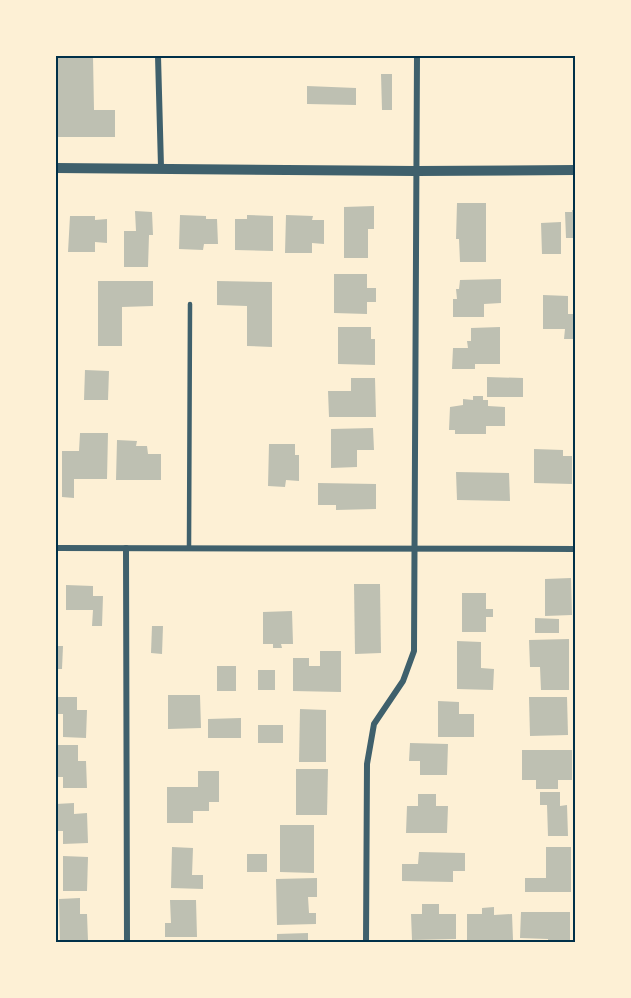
<svg xmlns="http://www.w3.org/2000/svg" width="631" height="998" font-family="'Sofia Sans Condensed',sans-serif">
  <style>
    .building { fill: #bec0b2 }
    .lines { fill: none; stroke-linecap: round; stroke-linejoin: round }
    .service { stroke: #3f606c; stroke-width: 4.5 }
    .minor { stroke: #3f606c; stroke-width: 6 }
    .tertiary { stroke: #3f606c; stroke-width: 10 }
    .neatline { fill: none; stroke: #003049; stroke-width: 2 }
  </style>
  <rect width="100%" height="100%" fill="#fdf0d5"/>
  <g class="building">
    <path d="M56,56H93L94,110H115V137H56Z"/>
    <path d="M381,74H392V110H382Z"/>
    <path d="M307,86L356,88V105L307,104Z"/>
    <path d="M457,203H486V262H460L459,239H456Z"/>
    <path d="M374,206V229H368V258H344V207Z"/>
    <path d="M572,210H576V238H566L565,212H572Z"/>
    <path d="M135,211L152,212L153,235H149L148,267H124V231H136Z"/>
    <path d="M180,215L206,216V219H217L218,244H204L203,250L179,249Z"/>
    <path d="M247,215L273,216V251L235,250V219H247Z"/>
    <path d="M286,215L313,216L312,220H324V244L312,243V253H285Z"/>
    <path d="M70,216H95V220L107,219V243L95,242V252H68Z"/>
    <path d="M561,222V254H542L541,223Z"/>
    <path d="M334,274H367V288H376V302H367V314L334,313Z"/>
    <path d="M501,279V303L484,304V317H453V299H457L456,289H459L460,280Z"/>
    <path d="M98,281H153V306L122,307V346H98Z"/>
    <path d="M217,281L272,282V347L247,346V306L217,305Z"/>
    <path d="M543,295L568,296V314H576V339H564L565,329H543Z"/>
    <path d="M338,327H371V339H375V365L338,364Z"/>
    <path d="M500,327V364H475V369H452L453,348H468L467,341H471V328Z"/>
    <path d="M85,370L109,371L108,400H84Z"/>
    <path d="M487,377L523,378V397H487Z"/>
    <path d="M351,378H375L376,417H329L328,391H351Z"/>
    <path d="M473,396H483V400H488V406L505,407V426H486V434H455V430H449L450,407L463,405V399L473,400Z"/>
    <path d="M373,428L374,450H357V467L331,468V429Z"/>
    <path d="M80,433H108L107,479H74V498L62,497V451H79Z"/>
    <path d="M117,440L137,441L136,446H147L148,454H161V480H116Z"/>
    <path d="M269,444H295V455H299V481L286,480L285,487L268,486Z"/>
    <path d="M534,449L563,450V456H572V484L534,483Z"/>
    <path d="M456,472L509,473L510,501L457,500Z"/>
    <path d="M318,483L376,484V509L336,510V505H318Z"/>
    <path d="M571,578L572,615L545,616V579Z"/>
    <path d="M354,584H380L381,653L355,654Z"/>
    <path d="M66,585L93,586V596H103L102,626H92L93,610H66Z"/>
    <path d="M462,593H486V609H493V617H486V632H462Z"/>
    <path d="M292,611L293,644H281L282,648H273V644H263V612Z"/>
    <path d="M535,618L559,619V633H535Z"/>
    <path d="M152,626H163L162,654L151,653Z"/>
    <path d="M569,639V690H541L540,667H530L529,640Z"/>
    <path d="M457,641L481,642V668L494,669L493,690L457,689Z"/>
    <path d="M56,646H63L62,669H56Z"/>
    <path d="M320,651H341V692L293,691V658H309V666H320Z"/>
    <rect x="217" y="666" width="19" height="25"/>
    <rect x="258" y="670" width="17" height="20"/>
    <path d="M168,695H200L201,728L168,729Z"/>
    <path d="M56,697H77V710H87L86,738L63,737V714H56Z"/>
    <path d="M529,697H567L568,735L530,736Z"/>
    <path d="M438,701L459,702V714H474V737H438Z"/>
    <path d="M300,709L326,710V762H299Z"/>
    <path d="M241,718V738H208V719Z"/>
    <rect x="258" y="725" width="25" height="18"/>
    <path d="M410,743L448,744L447,775H420V761H409Z"/>
    <path d="M56,745H78V761H86L87,788H63V777H56Z"/>
    <path d="M522,750H572V780H558V789H536V780H522Z"/>
    <path d="M296,769H328L327,815H296Z"/>
    <path d="M198,771H219V802H209V811H193V823H167V787H198Z"/>
    <path d="M540,792H560V806L567,805L568,836H548L547,805H540Z"/>
    <path d="M418,794H436V806H448L447,833H406L407,806H418Z"/>
    <path d="M74,803V814L87,813L88,843L63,844V831H56V804Z"/>
    <path d="M280,825H314V873L280,872Z"/>
    <path d="M172,847L193,848L192,875H203V889L171,888Z"/>
    <path d="M546,847H571V892H525V878H546Z"/>
    <path d="M419,852L465,853V871H453V882L402,881V864H418Z"/>
    <rect x="247" y="854" width="20" height="18"/>
    <path d="M63,856L88,857L87,891H63Z"/>
    <path d="M317,878V897H308L309,913H316V924L277,925L276,879Z"/>
    <path d="M80,898V914H87L88,941L60,942L59,899Z"/>
    <path d="M170,900H196L197,937H165V923H171Z"/>
    <path d="M422,904H439V914H456V939L412,940L411,914H422Z"/>
    <path d="M494,907V915L512,914L513,940L467,941V914H482V908Z"/>
    <path d="M521,912H570V942H548V939L520,938Z"/>
    <path d="M308,933V942H277V934Z"/>
  </g>
  <g class="lines">
    <path class="service" d="M189,548L190,304"/>
    <g class="minor">
      <path d="M158,56L161,167"/>
      <path d="M56,548L576,549"/>
      <path d="M126,548L127,942"/>
      <path d="M366,942L367,764L374,724L403,681L414,651L417,56"/>
    </g>
    <path class="tertiary" d="M56,168L416,171L576,170"/>
  </g>
  <rect width="631" height="998" fill="none" stroke="#fdf0d5" stroke-width="114"/>
  <rect x="57" y="57" width="517" height="884" class="neatline"/>
</svg>
